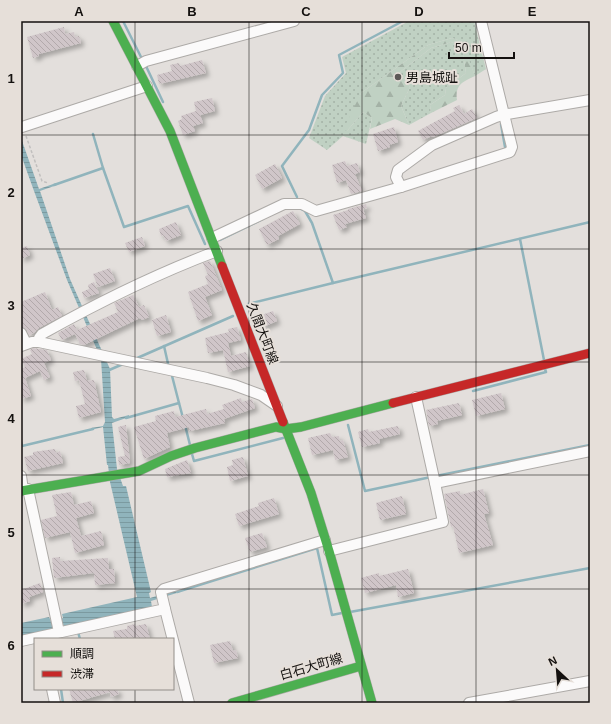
<svg xmlns="http://www.w3.org/2000/svg" width="611" height="724" font-family="Helvetica,'Noto Sans JP',sans-serif">
  <style>
    .grass { fill: url(#grass-dots) }
    .forest { fill: url(#forest-firs) }
    .water { fill: url(#water-rules) }
    .lines { fill: none; stroke-linecap: round; stroke-linejoin: round }
    .stream { stroke: #90b4bc; stroke-width: 2.5 }
    .building { fill: url(#building-back-hatch); filter: url(#shadow) }
    .street-casing { stroke: #adaaa7; stroke-width: 12 }
    .fast-casing { stroke: #adaaa7; stroke-width: 10 }
    .jam-casing { stroke: #adaaa7; stroke-width: 10 }
    .path { stroke: #c1bfbe; stroke-width: 1.5; stroke-dasharray: 3 2; stroke-linecap: butt }
    .street { stroke: #fbfafa; stroke-width: 10 }
    .fast { stroke: #4caf50; stroke-width: 9 }
    .jam { stroke: #c62828; stroke-width: 9 }
    .grid { fill: none; stroke: #14110f; stroke-width: 1; stroke-opacity: 0.55 }
    .poi-dot { fill: #5c5957; stroke: #e6dfd9; stroke-width: 1.5 }
    .labels { text-anchor: middle; stroke-width: 4; stroke-linejoin: round; paint-order: stroke }
    .poi-label { font-size: 13px; fill: #14110f; stroke: #e6dfd9; text-anchor: start }
    .street-label { font-size: 13px; fill: #14110f; stroke: #e6dfd9 }
    .neatline { fill: none; stroke: #14110f; stroke-width: 1.5 }
    .grid-label { font-size: 13px; text-anchor: middle; font-weight: bold; fill: #14110f }
  </style>
  <defs>
    <pattern id="grass-dots" width="8" height="8" patternUnits="userSpaceOnUse"><rect width="8" height="8" fill="#c0d1c3"/><path d="M2 2h.1M6 6h.1" fill="none" stroke="#a4b2a6" stroke-width="1.8" stroke-linecap="round"/></pattern>
    <pattern id="forest-firs" width="22" height="20" patternUnits="userSpaceOnUse"><rect width="22" height="20" fill="#c0d1c3"/><path d="M5 1l3.5 6h-7zM16 11l3.5 6h-7z" fill="#a4b2a6"/></pattern>
    <pattern id="water-rules" width="6" height="5" patternUnits="userSpaceOnUse"><rect width="6" height="5" fill="#90b4bc"/><path d="M0 2.5h6" fill="none" stroke="#7b9aa0"/></pattern>
    <pattern id="building-back-hatch" width="6" height="6" patternUnits="userSpaceOnUse"><rect width="6" height="6" fill="#d0c6c9"/><path d="M-1 5l2 2M0 0l6 6M5-1l2 2" fill="none" stroke="#b2a9ab"/></pattern>
    <filter id="shadow"><feDropShadow dx="3.5" dy="3.5" stdDeviation="2" flood-color="#0004"/></filter>
  </defs>
  <rect width="100%" height="100%" fill="#e3dfdc"/>
  <g class="grass">
    <path d="M409,21H474L486,69L475,76L461,41L452,38L428,45L361,93L347,131L363,112L372,118L366,144L343,136L327,150L309,138L325,96L346,73L342,57Z"/>
    <path d="M452,42L462,48L466,73L446,88L445,95L430,105L431,113L409,125L401,106L410,87L400,72L431,48Z"/>
  </g>
  <path class="forest" d="M452,38L462,41L475,76C463,82 455,84 457,100L431,113L430,105L445,95L446,88L466,73L462,48L452,42L431,48L400,72L410,87L401,106L409,125L395,119L370,129L372,118L363,112L347,131L343,130L361,93L428,45Z"/>
  <path class="water" d="M21,138L39,189L56,183L57,185L40,191L70,279L110,369L112,417L114,419L129,415V417L112,423L117,469L123,486H126L151,592L149,593L150,598L179,589L180,592L151,601L152,607L65,627L62,623L52,626V629L21,638V623L49,617L51,621L63,618L62,614L137,597L110,482L108,465H107L103,427L91,430V428L103,426L105,422L101,359L67,280L34,191L21,155Z"/>
  <g class="lines">
    <g class="stream">
      <path d="M123,21L142,59"/>
      <path d="M476,21L478,29"/>
      <path d="M145,64L163,102"/>
      <path d="M501,124L505,147"/>
      <path d="M93,134L103,168"/>
      <path d="M54,185L103,168L124,227L188,206L205,244"/>
      <path d="M297,197L282,166L309,130L322,95L343,73L339,55L403,21"/>
      <path d="M299,208L305,211L312,223L333,283"/>
      <path d="M520,239L544,360"/>
      <path d="M220,240L263,219"/>
      <path d="M248,304L333,283L590,222"/>
      <path d="M164,346L169,368"/>
      <path d="M135,359L233,316"/>
      <path d="M107,371L123,364"/>
      <path d="M171,372L179,403"/>
      <path d="M473,391L546,372L545,369"/>
      <path d="M126,418L179,403L183,418"/>
      <path d="M185,425L190,445"/>
      <path d="M348,425L365,491L431,477"/>
      <path d="M21,442L22,446L93,429"/>
      <path d="M192,454L194,461L283,438"/>
      <path d="M436,476L590,445"/>
      <path d="M177,592L317,548L332,615L342,613"/>
      <path d="M350,612L590,568"/>
      <path d="M78,632L80,639"/>
      <path d="M61,689L63,703"/>
    </g>
  </g>
  <g class="building">
    <path d="M64,27L65,34L74,32L75,37L79,36L81,43L39,54V56L33,58L27,37Z"/>
    <path d="M202,60L206,73L159,84L157,75L172,71L170,65L179,63L180,66Z"/>
    <path d="M212,98L215,111L200,115L203,123L193,126L195,131L183,135L178,121L182,119L181,116L196,111L194,102Z"/>
    <path d="M459,105L464,114L472,109L477,118L433,137L432,136L423,140L418,131L455,111L453,108Z"/>
    <path d="M394,127L398,142L389,145L390,147L378,151L373,134Z"/>
    <path d="M345,161L347,166L357,163L360,172L355,174L362,191L351,194L346,180L337,183L332,165Z"/>
    <path d="M275,164L282,178L262,189L255,175Z"/>
    <path d="M366,204L367,208L363,209L366,218L345,224L347,227L339,230L333,215L348,210V209Z"/>
    <path d="M293,211L300,224L278,236L279,239L267,245L259,229Z"/>
    <path d="M176,222L181,235L166,241L163,235L161,236L159,229Z"/>
    <path d="M142,237L145,246L129,252L125,243Z"/>
    <path d="M27,246L30,255L21,259V248Z"/>
    <path d="M210,261L222,290L205,297L212,315L198,321L188,292L208,284L205,276L208,275L203,263Z"/>
    <path d="M110,268L115,281L98,287L93,274Z"/>
    <path d="M94,282L99,293L84,298L82,292L89,289L88,285Z"/>
    <path d="M45,292L52,310L58,307L62,316L39,328L34,333L29,335L27,330L22,327L21,324V302Z"/>
    <path d="M133,295L139,307L144,305L149,317L142,320L140,318L84,345L80,344L75,334L62,340L58,333L74,324L77,330L118,312L114,303Z"/>
    <path d="M273,311L277,321L263,327L259,316Z"/>
    <path d="M166,315L171,332L157,336L152,320Z"/>
    <path d="M237,327L241,340L228,343L231,356L246,352L250,366L228,372L223,350L208,353L205,338L229,332L228,329Z"/>
    <path d="M33,348L47,350L51,360L44,363L50,377L44,380L40,371L25,378L31,396L21,399V369L25,367L21,359L32,354L30,350Z"/>
    <path d="M84,370L87,381L94,380L101,412L79,418L76,406L85,404L79,380L75,381L73,372Z"/>
    <path d="M501,393L505,409L476,416L472,400Z"/>
    <path d="M241,398L242,402L252,399L255,408L224,419L225,423L190,431L189,427L167,433L170,447L144,459L134,427L156,421L155,416L174,411L175,417L206,409L207,414L224,409L222,405Z"/>
    <path d="M459,403L462,415L437,421L438,424L429,426L426,410Z"/>
    <path d="M126,425L130,463L119,465L118,457L125,456L118,427Z"/>
    <path d="M398,426L400,434L379,439L380,443L362,447L358,432L368,429L369,432Z"/>
    <path d="M330,433L332,437L339,436L340,441L343,440L348,457L335,460L333,450L312,455L308,438Z"/>
    <path d="M55,449L56,453L60,451L63,463L28,471L24,457L33,455V452Z"/>
    <path d="M243,457L248,476L230,481L227,467L233,465L232,460Z"/>
    <path d="M187,460L191,473L167,477L165,469Z"/>
    <path d="M483,489L489,513L484,514L493,545L459,553L453,526L451,527L444,494L460,491V495Z"/>
    <path d="M71,492L74,505L91,501L94,513L76,518L81,536L101,531L104,545L75,553L70,532L45,538L41,520L57,516L52,495Z"/>
    <path d="M402,496L406,514L380,520L376,503Z"/>
    <path d="M274,498L279,514L239,526L235,514L259,506L258,503Z"/>
    <path d="M262,533L267,547L250,552L245,538Z"/>
    <path d="M60,557V561L108,558L109,569H114L115,583L95,585L94,573L54,578L52,558Z"/>
    <path d="M408,569L414,593L398,597L396,585L365,593L361,578L379,573V576Z"/>
    <path d="M40,583L43,592L29,597L30,601L21,604V590Z"/>
    <path d="M135,624V626L146,624L150,639H115L113,631L127,629V626Z"/>
    <path d="M230,641L233,651L236,650L238,658L214,663L210,645Z"/>
    <path d="M69,689H117L119,694L111,697L110,692L73,703Z"/>
  </g>
  <g class="lines">
    <defs>
      <g id="street">
        <path d="M137,66L146,61L294,21"/>
        <path d="M22,127L147,86"/>
        <path d="M401,187L396,177L398,170L432,145L496,117L502,115L590,100"/>
        <path d="M212,238L284,204H302L316,211L401,187L510,152L512,147L481,21"/>
        <path d="M21,333L26,343"/>
        <path d="M39,342V338L42,334C99,302 156,274 217,251"/>
        <path d="M21,346L32,342H39L207,378L234,385L261,395L277,406"/>
        <path d="M416,397L435,483"/>
        <path d="M21,476L23,490"/>
        <path d="M28,489L59,632"/>
        <path d="M329,551L443,522L435,483L590,451"/>
        <path d="M165,609L189,703"/>
        <path d="M21,641L165,609L161,592L164,589L325,540"/>
        <path d="M52,689L55,703"/>
        <path d="M469,703L590,681"/>
      </g>
      <g id="fast">
        <path d="M113,21L170,131L222,266"/>
        <path d="M283,422L311,493L329,551L372,703"/>
        <path d="M21,491L139,471L171,456L195,448L276,427L286,429L301,427L393,403"/>
        <path d="M232,703L361,666"/>
      </g>
      <g id="jam">
        <path d="M222,266L283,422"/>
        <path d="M393,403L590,353"/>
      </g>
    </defs>
    <use href="#street" class="street-casing"/>
    <use href="#fast" class="fast-casing"/>
    <use href="#jam" class="jam-casing"/>
    <path class="path" d="M26,136L42,181L48,183"/>
    <use href="#street" class="street"/>
    <use href="#fast" class="fast"/>
    <use href="#jam" class="jam"/>
  </g>
  <path class="grid" d="M135,21V639M249,21V703M362,21V703M476,21V703M21,135H590M21,249H590M21,362H590M21,475H590M21,589H590M135,689V703"/>
  <circle class="poi-dot" cx="398" cy="77" r="4"/>
  <g class="labels">
    <g class="poi-label">
      <text x="406" y="82">男島城趾</text>
    </g>
    <g class="street-label">
      <text transform="translate(263 333) rotate(69)" y="5">久間大町線</text>
      <text transform="translate(311 666) rotate(-16)" y="5">白石大町線</text>
    </g>
  </g>
  <rect width="611" height="724" fill="none" stroke="#e6dfd9" stroke-width="44"/>
  <rect x="34" y="638" width="140" height="52" fill="#e6dfd9" stroke="#928d88"/>
  <rect x="42" y="651" width="20" height="6" fill="#4caf50" stroke="#928d88"/>
  <text x="70" y="658" font-size="12" fill="#14110f">順調</text>
  <rect x="42" y="671" width="20" height="6" fill="#c62828" stroke="#928d88"/>
  <text x="70" y="678" font-size="12" fill="#14110f">渋滞</text>
  <g transform="translate(557 670) rotate(334)" stroke="#e6dfd9" stroke-width="3" paint-order="stroke">
  <path d="M0-3L7 15L0 10L-7 15Z" fill="#14110f"/>
  <text y="-6" font-size="11" font-weight="bold" text-anchor="middle" fill="#14110f">N</text>
  </g>
  <path d="M449 52v6h65v-6" fill="none" stroke="#14110f" stroke-width="2"/>
  <text x="455" y="52" font-size="12" fill="#14110f" stroke="#e6dfd9" stroke-width="3" paint-order="stroke">50 m</text>
  <rect x="22" y="22" width="567" height="680" class="neatline"/>
  <g class="grid-label">
    <text x="79" y="16">A</text>
    <text x="192" y="16">B</text>
    <text x="306" y="16">C</text>
    <text x="419" y="16">D</text>
    <text x="532" y="16">E</text>
    <text x="11" y="83">1</text>
    <text x="11" y="197">2</text>
    <text x="11" y="310">3</text>
    <text x="11" y="423">4</text>
    <text x="11" y="537">5</text>
    <text x="11" y="650">6</text>
  </g>
</svg>
